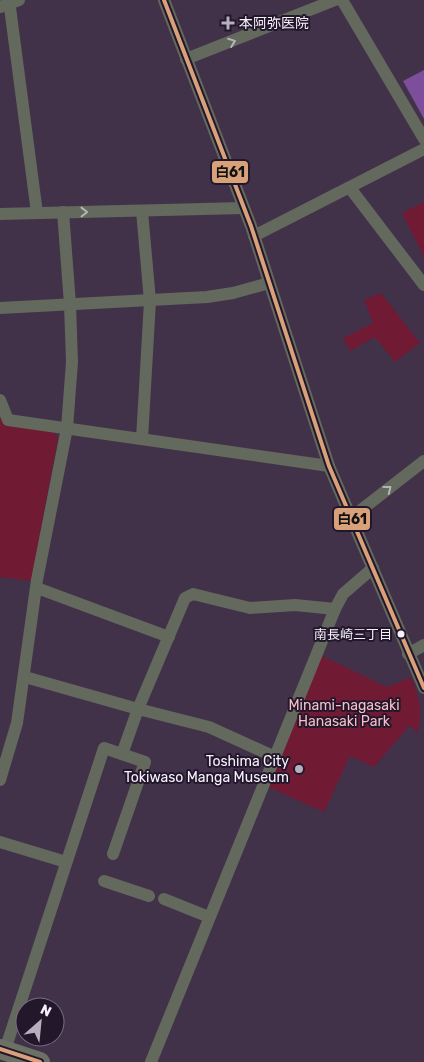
<svg xmlns="http://www.w3.org/2000/svg" width="424" height="1062" font-family="Rubik,'Noto Sans JP',sans-serif">
  <style>
    .green { fill: #701a34 }
    .water { fill: #7d4e9b }
    .lines { fill: none; stroke-linecap: round; stroke-linejoin: round }
    .street { stroke: #63695c; stroke-width: 12 }
    .primary { stroke: #6b7164; stroke-width: 20 }
    .bus-1-casing { stroke: #23172c; stroke-width: 8 }
    .bus-1 { stroke: #d9a179; stroke-width: 4 }
    .oneway { stroke: #b4b4b4 }
    .poi-dot { fill: #b7aebe; stroke: #23172c; stroke-width: 2 }
    .bus-dot { fill: #f7f1fc; stroke: #23172c; stroke-width: 2 }
    .labels { text-anchor: middle; stroke-width: 4; stroke-linejoin: round; paint-order: stroke }
    .bus-label { font-size: 13px; fill: #f7f1fc; stroke: #23172c; text-anchor: end }
    .poi-label { font-size: 14px; fill: #f7f1fc; stroke: #23172c; text-anchor: start }
    .park-label { font-size: 14px; fill: #f6bec5; stroke: #23172c }
    .line-badge { stroke: #23172c; stroke-width: 2 }
    .pale-badge-label { font-size: 14px; text-anchor: middle; font-weight: bold; fill: #111 }
  </style>
  <rect width="100%" height="100%" fill="#41324a"/>
  <g class="green">
    <path d="M424,202V257L402,213Z"/>
    <path d="M381,293L420,343L395,362L375,337L350,351L343,338L373,323L364,300Z"/>
    <path d="M0,412L54,432L58,438L31,581L0,577Z"/>
    <path d="M322,656L387,687L411,677C419,696 424,714 417,733L410,725L374,767L350,756L324,812L266,786Z"/>
  </g>
  <path class="water" d="M424,70V119L403,81Z"/>
  <g class="lines">
    <g class="street">
      <path d="M9,0L37,213"/>
      <path d="M164,0L251,226L329,466L424,688"/>
      <path d="M342,0L424,139"/>
      <path d="M0,7L19,0"/>
      <path d="M186,59L335,0"/>
      <path d="M350,188L424,285"/>
      <path d="M142,211L150,301L142,439"/>
      <path d="M0,214L244,208"/>
      <path d="M254,236L424,149"/>
      <path d="M0,308L207,297L233,293L269,283"/>
      <path d="M0,400L8,420L329,466"/>
      <path d="M352,517L424,461"/>
      <path d="M37,588L169,637"/>
      <path d="M408,654L424,645"/>
      <path d="M25,677L138,709L209,727L275,757"/>
      <path d="M122,754L138,709L185,598L193,594L250,608L295,605L335,609"/>
      <path d="M0,780L17,723L37,580L67,428L72,362L70,304L63,212"/>
      <path d="M0,842L66,862"/>
      <path d="M104,881L149,896"/>
      <path d="M164,899L209,917"/>
      <path d="M5,1050L104,748L145,762L113,854"/>
      <path d="M151,1062L335,609L343,594L373,568"/>
    </g>
    <path class="primary" d="M0,1049L40,1062"/>
    <defs>
      <g id="bus-1">
        <path d="M164,0L251,226L329,466L424,688"/>
        <path d="M0,1049L40,1062"/>
      </g>
    </defs>
    <use href="#bus-1" class="bus-1-casing"/>
    <use href="#bus-1" class="bus-1"/>
  </g>
  <defs><path id="oneway-chevron" d="M-2-3.5L2.5 0L-2 3.5" fill="none" stroke-width="1.6" stroke-linecap="round" stroke-linejoin="round" transform="scale(1.25)"/></defs>
  <g class="oneway">
    <use href="#oneway-chevron" transform="translate(232 42) rotate(-21)"/>
    <use href="#oneway-chevron" transform="translate(84 212) rotate(-1)"/>
    <use href="#oneway-chevron" transform="translate(388 489) rotate(-38)"/>
  </g>
  <g class="poi-dot">
    <path d="M225.5 15.5h5v5h5v5h-5v5h-5v-5h-5v-5h5z"/>
    <circle cx="299" cy="769" r="5"/>
  </g>
  <circle class="bus-dot" cx="401" cy="634" r="4.5"/>
  <g class="labels">
    <g class="bus-label">
      <text x="392" y="639">南長崎三丁目</text>
    </g>
    <g class="poi-label">
      <text x="239" y="28">本阿弥医院</text>
      <text x="289" y="766" text-anchor="end">Toshima City<tspan x="289" dy="16">Tokiwaso Manga Museum</tspan></text>
    </g>
    <g class="park-label">
      <text x="344" y="710">Minami-nagasaki<tspan x="344" dy="16">Hanasaki Park</tspan></text>
    </g>
  </g>
  <g class="line-badge">
    <rect x="211" y="160" width="38" height="24" rx="5" fill="#d9a179"/>
    <rect x="333" y="507" width="38" height="24" rx="5" fill="#d9a179"/>
  </g>
  <g class="pale-badge-label">
    <text x="230" y="177">白61</text>
    <text x="352" y="524">白61</text>
  </g>
  <g transform="translate(40 1022) rotate(27)"><circle r="24" fill="#23172c" stroke="#786e7f"/>
  <path d="M0-4L9 19L0 12L-9 19Z" fill="#b7aebe"/>
  <text y="-8" font-size="14" font-weight="bold" text-anchor="middle" fill="#f7f1fc">N</text>
  </g>
</svg>
